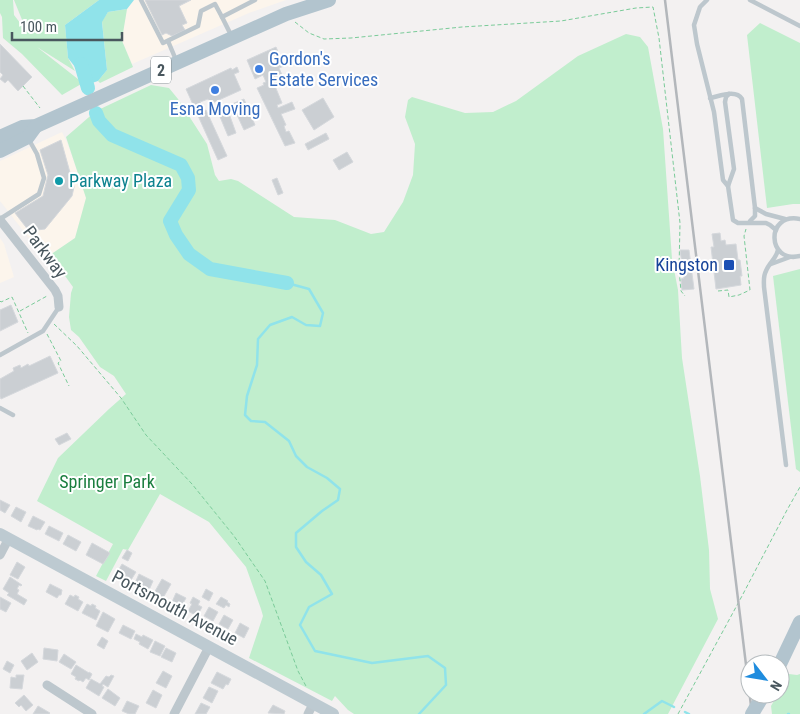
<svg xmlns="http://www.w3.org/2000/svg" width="800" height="714" font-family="'Roboto Condensed',sans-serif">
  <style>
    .commercial { fill: #fcf5ec }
    .green { fill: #c1eecd }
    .water { fill: #90e3ea }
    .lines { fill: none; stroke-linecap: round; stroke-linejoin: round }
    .stream { stroke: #90e3ea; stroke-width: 2.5 }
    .river { stroke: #90e3ea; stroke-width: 14 }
    .building { fill: #cbcfd3; stroke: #d5d8dc }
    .path { stroke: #7acb99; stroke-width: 1; stroke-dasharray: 4 2.5; stroke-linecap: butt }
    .lane { stroke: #bdc7cd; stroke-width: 4.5 }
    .street { stroke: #bdc7cd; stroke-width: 9 }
    .secondary { stroke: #bdcad1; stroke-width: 12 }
    .primary { stroke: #b2c4ce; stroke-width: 14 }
    .rail { stroke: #b3b7bb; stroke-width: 2.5 }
    .primary-bridge { stroke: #b2c4ce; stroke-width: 14 }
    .shop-dot { fill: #3f7fe0; stroke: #fff; stroke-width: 2 }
    .culture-dot { fill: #0f9aa8; stroke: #fff; stroke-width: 2 }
    .transit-dot { fill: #1a4fb4; stroke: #fff; stroke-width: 2 }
    .labels { text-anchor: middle; stroke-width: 4; stroke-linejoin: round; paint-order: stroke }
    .shield { fill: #fff; stroke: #80898e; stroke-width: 1 }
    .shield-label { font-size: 16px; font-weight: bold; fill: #49575e }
    .shop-label { font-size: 18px; fill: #366cbe; stroke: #fff; text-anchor: start }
    .culture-label { font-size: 18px; fill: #0d838f; stroke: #fff; text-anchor: start }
    .street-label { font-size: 18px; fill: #49575e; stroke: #fff }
    .transit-label { font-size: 18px; fill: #164399; stroke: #fff; text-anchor: end }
    .park-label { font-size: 18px; fill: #1b7e3f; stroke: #fff }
  </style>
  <rect width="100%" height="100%" fill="#f3f1f1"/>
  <g class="commercial">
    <path d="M134,0H286L249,13L132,64L120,36L123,32L127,9Z"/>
    <path d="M62,132L66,140L87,198L75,238L50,255L28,237L0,201V161Z"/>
    <path d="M0,238L4,244L14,277L0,283Z"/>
  </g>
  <g class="green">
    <path d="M0,0H13L14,15L27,32L14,0H99L65,25L68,58L75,71L37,47L83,83L62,95L22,54L3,38L2,17L0,13Z"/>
    <path d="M127,9L123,33L120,36L133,67L100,83L98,81L107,70L102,21L108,12Z"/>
    <path d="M760,23L800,43V204H793L767,208L747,35Z"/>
    <path d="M626,34L640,37L648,47L663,129L672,259L678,290L682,358L700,476L709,550L710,589L718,619L668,714H354L348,710L335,696L332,701L249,658L263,616L261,609L246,567L209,522L160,494L128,550L123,549L106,581L96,576L113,544L37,501L58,458L109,409L126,394L114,376L100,367L79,337L71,330L69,317L71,293L73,287L50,255L75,238L86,198L66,137L96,111L151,85L169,88L178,99L207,144L215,175L219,181L231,179L238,181L294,217L335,220L371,234L384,232L403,202L413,175L415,144L405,117L408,100L412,97L465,113L493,112L516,101L578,56Z"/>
    <path d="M800,269V472L796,469L773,276Z"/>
    <path d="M789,674L797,675L800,674V714H772L771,706L778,694H780V690Z"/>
  </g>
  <path class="water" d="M99,0H134L127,9L108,12L102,22L107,70L98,81L92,83L86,81L68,58L65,25Z"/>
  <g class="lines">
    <g class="stream">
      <path d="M287,283L309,289L323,313L320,326L306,325L292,317L270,325L258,339L257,365L247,396L245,415L251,421L265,422L289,441L296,456L307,467L327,478L340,489L338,500L322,511L296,533V547L306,562L321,575L332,594L309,607L300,625L315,651L372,663L428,656L445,668L446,685L419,714"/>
      <path d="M685,712L689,714"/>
      <path d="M644,714L662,701L674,707"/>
      <path d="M788,714H789"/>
    </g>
    <g class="river">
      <path d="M81,64L88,88"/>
      <path d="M96,113L99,121L112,135L181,165L188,178L189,190L170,221L176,235L189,254L210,269L287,283"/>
    </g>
  </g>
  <g class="building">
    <path d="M145,0H191L179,6L187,23L182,25L185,30L172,36L166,33L162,35Z"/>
    <path d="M0,44L32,77L18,91L8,80L5,83L0,79L3,75L0,72Z"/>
    <path d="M276,47L284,66L279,68L285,82L275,86L282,103L277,105L278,108L292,102L295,109L281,114L286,125L284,126L286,132L289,131L295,143L285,146L257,88L264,85L263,83L266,82L263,75L255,79L247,60Z"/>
    <path d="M237,67L239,72L234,74L241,90L210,104L208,99L200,102L204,111L206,110L227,156L218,160L186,89L231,68L232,70Z"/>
    <path d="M323,98L334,117L314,130L302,110Z"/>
    <path d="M244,99L255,125L244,130L232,104Z"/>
    <path d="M227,108L236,133L228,136L218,112Z"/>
    <path d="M326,133L329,139L308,150L305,144Z"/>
    <path d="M61,140L74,187L72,196L45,229L29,231L15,213L43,196L48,175L40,150Z"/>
    <path d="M347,152L353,162L339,170L333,160Z"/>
    <path d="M277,178L283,193L278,195L272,180Z"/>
    <path d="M720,233L721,241L725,240L726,245L736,244L738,260H740L742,276H740L741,285L716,289L711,247H714L712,234Z"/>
    <path d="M680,250H689L694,289L682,290L681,279L684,278Z"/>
    <path d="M11,305L18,322L0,331V310Z"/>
    <path d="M50,356L58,373L1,399L0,397V379L14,371L13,368L20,365L21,368L28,364L29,366Z"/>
    <path d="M67,433L71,439L59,445L55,439Z"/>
    <path d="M0,500L10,505L5,513L0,510Z"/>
    <path d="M16,507L26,512L21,522L11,516Z"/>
    <path d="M33,516L45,522L40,530L38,529L37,530L28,526Z"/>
    <path d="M49,526L63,533L59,541L45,534Z"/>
    <path d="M68,535L81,542L76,551L63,544Z"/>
    <path d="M92,543L110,553L103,564L86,555Z"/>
    <path d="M127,550L132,553L128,561L122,558Z"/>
    <path d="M17,562L25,567L18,579L10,575Z"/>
    <path d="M122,564L136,572L131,580L130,581L127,579V578L117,573Z"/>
    <path d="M139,574L153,581L149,590H148L144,589L145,588L135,583Z"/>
    <path d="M10,577L22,585L21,586L19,585L17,589L19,590L17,594L27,600L24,605L7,595L9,593L3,589Z"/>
    <path d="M162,579L171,584L163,598L154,593Z"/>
    <path d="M50,584L62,590L61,595H59L57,598L46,592Z"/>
    <path d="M206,589L213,593L209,601L202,597Z"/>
    <path d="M176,593L186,598L181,607L172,602Z"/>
    <path d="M70,595L74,597L75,595L79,597L78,599L83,602L78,611L65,604Z"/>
    <path d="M0,597L11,603L6,612L0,609Z"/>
    <path d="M193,597L200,601L198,605L202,607L197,616L188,611L192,604L190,603Z"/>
    <path d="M221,597L228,601L227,602L230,604L229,607L226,605L224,608L216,604Z"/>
    <path d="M87,604L91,606L92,604L96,606L95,608L100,611L96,620L82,613Z"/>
    <path d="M209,607L218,612L213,621L204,616Z"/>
    <path d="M103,612L115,619L108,632L96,626Z"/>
    <path d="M224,615L233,620L228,629L219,624Z"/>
    <path d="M240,623L249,628L244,638L235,633Z"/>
    <path d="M123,625L135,631L131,639L119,633Z"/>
    <path d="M136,634L142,637L143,635L153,640L148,649L139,644L140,642L134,639Z"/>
    <path d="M102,637L108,641L104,649L97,645Z"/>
    <path d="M155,641L165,646L160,656L150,652Z"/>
    <path d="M44,648L58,650L57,661L43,659Z"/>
    <path d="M166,648L176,653L172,662L161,657Z"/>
    <path d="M32,653L38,662L27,670L21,661Z"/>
    <path d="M64,654L76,662L71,669L59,662Z"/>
    <path d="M7,661L14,665L10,673L3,669Z"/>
    <path d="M76,665L89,673V672L92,674L89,680L86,678L83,682L80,680L79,681L75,679L76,677L71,674Z"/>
    <path d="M163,671L172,676L166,688L156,683Z"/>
    <path d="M217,672L231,679L228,685L226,684L223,689L211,683Z"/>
    <path d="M16,675H24L22,689L10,688L11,677L16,678Z"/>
    <path d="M111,675L114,676L108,687L103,684L102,686L104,687L99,696L86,688L91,679L100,684L106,676L109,677Z"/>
    <path d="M209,687L218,691L212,703L203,698Z"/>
    <path d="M108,689L120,698L115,706L102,698Z"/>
    <path d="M153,690L162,695L156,708L146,703Z"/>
    <path d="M24,695L33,705L26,711L21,705L19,707L15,703Z"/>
    <path d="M127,701L139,706L135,714H129L122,711Z"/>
    <path d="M201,703L210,707L206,714H195Z"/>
    <path d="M273,705L285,711L284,714L268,713Z"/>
    <path d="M38,706L50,713L49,714H33Z"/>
  </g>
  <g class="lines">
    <g class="path">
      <path d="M295,22L309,33L324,39L351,38L462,27L561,21L636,8L653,7L659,38L680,223L679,270L681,291L685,296"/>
      <path d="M23,86L40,108"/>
      <path d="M718,291L728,290L729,297L739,295L750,290L744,236L746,229"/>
      <path d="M0,301L1,302L12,297L28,333"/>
      <path d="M20,311L47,296"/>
      <path d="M54,324L77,346L121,398L146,435L192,484L234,536L265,581L298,671L307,688"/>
      <path d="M47,334L61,361L58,363L69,386"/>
      <path d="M678,714L742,596L787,510L800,487"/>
    </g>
    <g class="lane">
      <path d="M141,0L163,43L198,26L201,11L215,4L222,17"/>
      <path d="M707,0L700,7L694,25L697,44L714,112L723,180L728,186"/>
      <path d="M750,0L800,26"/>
      <path d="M232,37L222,17L255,0"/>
      <path d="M168,41L176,60"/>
      <path d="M729,94L726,97L725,102L734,169L728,186L733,220L738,223H766L770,225L776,230"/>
      <path d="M710,98C720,96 736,89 742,99L755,208V216L750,221"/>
      <path d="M755,208L766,214L785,219"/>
      <path d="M0,219L39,194L44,178L37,154L28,138"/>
      <path d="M800,219C765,212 767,264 800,256"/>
      <path d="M778,250C776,259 769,263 766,271C763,276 764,282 764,287L786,465"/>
      <path d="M771,264L790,257"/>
      <path d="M0,355L43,331L59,307"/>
      <path d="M0,408L13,415"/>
    </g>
    <g class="street">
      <path d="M0,220L55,290L58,296L59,307"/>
      <path d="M0,555L9,538"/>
      <path d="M47,685L92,714"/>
      <path d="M174,714L209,647"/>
      <path d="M308,714L313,704"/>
    </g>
    <path class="secondary" d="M0,534L333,714"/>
    <g class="primary">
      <path d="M0,137L22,127L36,126L286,14L329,0"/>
      <path d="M0,151L28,137L36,126"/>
      <path d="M780,664L800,622"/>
    </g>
    <path class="rail" d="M665,0L752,714"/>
    <path class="primary-bridge" d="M752,714L764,694"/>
  </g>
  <g class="shop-dot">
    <circle cx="259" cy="69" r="5"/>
    <circle cx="215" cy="90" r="5"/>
  </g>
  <circle class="culture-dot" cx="59" cy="181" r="5"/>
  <rect class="transit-dot" x="723" y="259" width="12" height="12" rx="2.5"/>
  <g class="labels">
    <rect class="shield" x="151" y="56.5" width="20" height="27" rx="4"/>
    <g class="shield-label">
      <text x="161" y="76">2</text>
    </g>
    <g class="shop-label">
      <text x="269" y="65">Gordon's<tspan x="269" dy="21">Estate Services</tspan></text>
      <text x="215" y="115" text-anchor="middle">Esna Moving</text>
    </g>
    <g class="culture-label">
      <text x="69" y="187">Parkway Plaza</text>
    </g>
    <g class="street-label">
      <text transform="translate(45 252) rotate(53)" y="6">Parkway</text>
      <text transform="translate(175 608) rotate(28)" y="6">Portsmouth Avenue</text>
    </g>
    <g class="transit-label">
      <text x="718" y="271">Kingston</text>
    </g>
    <g class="park-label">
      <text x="107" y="488">Springer Park</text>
    </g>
  </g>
  <g transform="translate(765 679) rotate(121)"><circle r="24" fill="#ffffff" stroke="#b6bcbf"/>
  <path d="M0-4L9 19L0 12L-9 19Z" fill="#1f8cde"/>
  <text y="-8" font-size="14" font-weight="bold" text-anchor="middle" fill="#49575e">N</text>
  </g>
  <path d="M12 32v8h110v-8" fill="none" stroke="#49575e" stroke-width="2.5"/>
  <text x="20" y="32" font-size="15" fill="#49575e" stroke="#ffffff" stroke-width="4" paint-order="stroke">100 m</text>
</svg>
